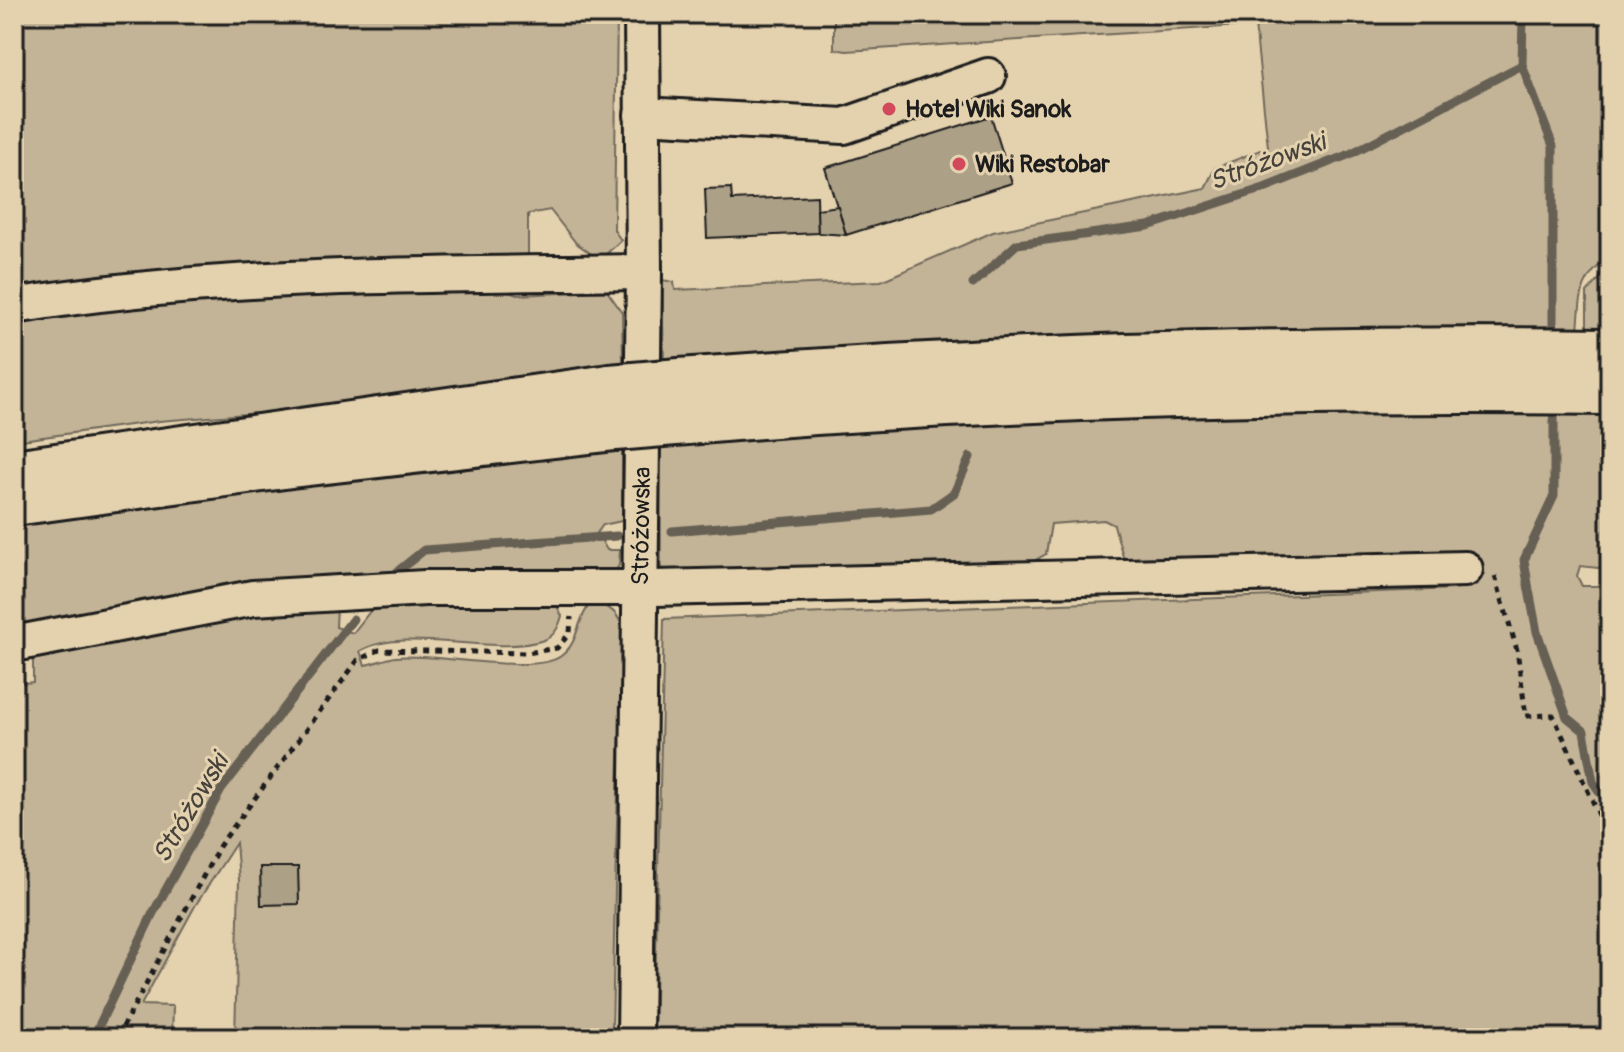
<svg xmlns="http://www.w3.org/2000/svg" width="1624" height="1052" font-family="Pangolin,sans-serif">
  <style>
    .green { fill: #c3b497; stroke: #70685a; stroke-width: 2 }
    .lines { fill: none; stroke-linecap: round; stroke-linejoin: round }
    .stream { stroke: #665f53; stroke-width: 9 }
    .building { fill: #aca087; stroke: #1c1c1c; stroke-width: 2 }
    .minor-casing { stroke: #1c1c1c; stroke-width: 40 }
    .major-casing { stroke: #1c1c1c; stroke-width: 50 }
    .path { stroke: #1c1c1c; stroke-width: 5; stroke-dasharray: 6 6; stroke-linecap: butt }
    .minor { stroke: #e4d2af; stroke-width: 34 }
    .major { stroke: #e4d2af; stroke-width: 44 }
    .major-bridge-casing { stroke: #1c1c1c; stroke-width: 50; stroke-linecap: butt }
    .major-bridge { stroke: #e4d2af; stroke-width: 44 }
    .poi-dot { fill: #d1495b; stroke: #e4d2af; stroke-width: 3 }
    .labels { text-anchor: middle; stroke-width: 6; stroke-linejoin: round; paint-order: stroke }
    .poi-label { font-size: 24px; font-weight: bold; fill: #1c1c1c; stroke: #e4d2af; text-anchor: start }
    .street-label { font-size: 24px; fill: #1c1c1c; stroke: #e4d2af }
    .water-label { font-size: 26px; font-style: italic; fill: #47433c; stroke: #e4d2af }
  </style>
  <rect width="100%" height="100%" fill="#e4d2af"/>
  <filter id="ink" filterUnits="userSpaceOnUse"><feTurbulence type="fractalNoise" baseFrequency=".0125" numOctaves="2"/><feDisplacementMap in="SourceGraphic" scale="16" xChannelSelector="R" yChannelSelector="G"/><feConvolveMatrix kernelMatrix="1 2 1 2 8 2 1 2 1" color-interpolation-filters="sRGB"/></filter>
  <g filter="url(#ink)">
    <g class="green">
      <path d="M14,14H617L614,230L621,240L600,260L576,243L550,210L528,214V260L14,297Z"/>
      <path d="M834,14H1610V256C1579,280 1581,294 1578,331L1476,326L1399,332L664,361L662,280L674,282L675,290L881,281L993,232L1205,188L1215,168L1268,147L1255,25L846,51L834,49Z"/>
      <path d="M1610,267V332L1587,331V293Z"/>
      <path d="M493,287L517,295L607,291L622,312L623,365L356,405L159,421L14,441V321C171,292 333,291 493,287Z"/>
      <path d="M1221,410L1610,413V565L1598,568L1580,566L1577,576L1582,586H1599L1610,592V1038H654L664,619L1456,589L1465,580L1276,559L1124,560L1114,525L1104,520L1051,524L1046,554L1030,563L661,581L660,444L965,420Z"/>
      <path d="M622,448V521L603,525L597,533L607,550H620L619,565L614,574L14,633V522L207,495Z"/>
      <path d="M591,603C611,607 618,611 624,632C618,767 614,902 612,1038H235L239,880L236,843L195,906L141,1005L173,1006L172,1038H14V684L33,682V652L253,610L337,605L336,627L353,633L375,605L557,606L562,616C559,626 555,636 544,640C494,657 404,625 360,651L365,665C375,663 385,659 395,657C433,652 534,676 561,656C580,642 576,619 591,603Z"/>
    </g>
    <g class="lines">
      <g class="stream">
        <path d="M1522,65L1553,146V339"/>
        <path d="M973,284L1017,244L1148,226L1264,188L1350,154L1522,65L1523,14"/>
        <path d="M1554,402V496L1524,560L1529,590L1537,632L1567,717L1584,731L1593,782L1610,807"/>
        <path d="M672,531L931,509L954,493L970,457"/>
        <path d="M398,571L424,550L617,536"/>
        <path d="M93,1038L153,913L221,790L353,619"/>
      </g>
    </g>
    <g class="building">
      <path d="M991,116L1012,183L846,235L825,168Z"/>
      <path d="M731,188L732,200L817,196L818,233L707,238L705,189Z"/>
      <path d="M838,206L846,235L818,233L817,209Z"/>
      <path d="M260,867H298L299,904L261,905Z"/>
    </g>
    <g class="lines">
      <defs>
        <g id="minor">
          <path d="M642,115L844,126L988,76"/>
          <path d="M14,306C221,272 435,275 644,272"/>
          <path d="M14,644L253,598L425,588H655L1465,569"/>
          <path d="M635,1038L644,272L642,14"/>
        </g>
        <g id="major">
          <path d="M680,381C990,357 1299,347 1610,351"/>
          <path d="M687,422C994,396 1302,388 1610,392"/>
          <path d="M14,472L610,387"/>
          <path d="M14,503L291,465L615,428"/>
        </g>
      </defs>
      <use href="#minor" class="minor-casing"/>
      <use href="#major" class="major-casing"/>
      <g class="path">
        <path d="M1495,576L1517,650L1526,716L1553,715L1610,839"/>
        <path d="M1599,695L1610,691"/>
        <path d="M117,1038L220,845L358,660L379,650L527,653L557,648L570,633L571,617"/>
      </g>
      <use href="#minor" class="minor"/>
      <use href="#major" class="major"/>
      <defs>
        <g id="major-bridge">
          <path d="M610,387L680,381"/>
          <path d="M615,428L687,422"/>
        </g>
      </defs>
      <use href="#major-bridge" class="major-bridge-casing"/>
      <use href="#major-bridge" class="major-bridge"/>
    </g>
  </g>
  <g class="poi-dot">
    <circle cx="889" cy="109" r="8"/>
    <circle cx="959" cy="164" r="8"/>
  </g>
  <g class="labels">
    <g class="poi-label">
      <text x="905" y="117">Hotel Wiki Sanok</text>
      <text x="975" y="172">Wiki Restobar</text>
    </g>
    <g class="street-label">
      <text transform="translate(641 526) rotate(-89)" y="8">Stróżowska</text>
    </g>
    <g class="water-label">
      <text transform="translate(1267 161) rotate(-20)" y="9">Stróżowski</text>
      <text transform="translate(190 808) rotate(-59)" y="9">Stróżowski</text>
    </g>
  </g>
  <rect width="1624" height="1052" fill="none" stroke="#e4d2af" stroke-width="48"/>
  <rect x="24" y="24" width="1576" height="1004" fill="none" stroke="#1c1c1c" stroke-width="3" filter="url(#ink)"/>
</svg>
